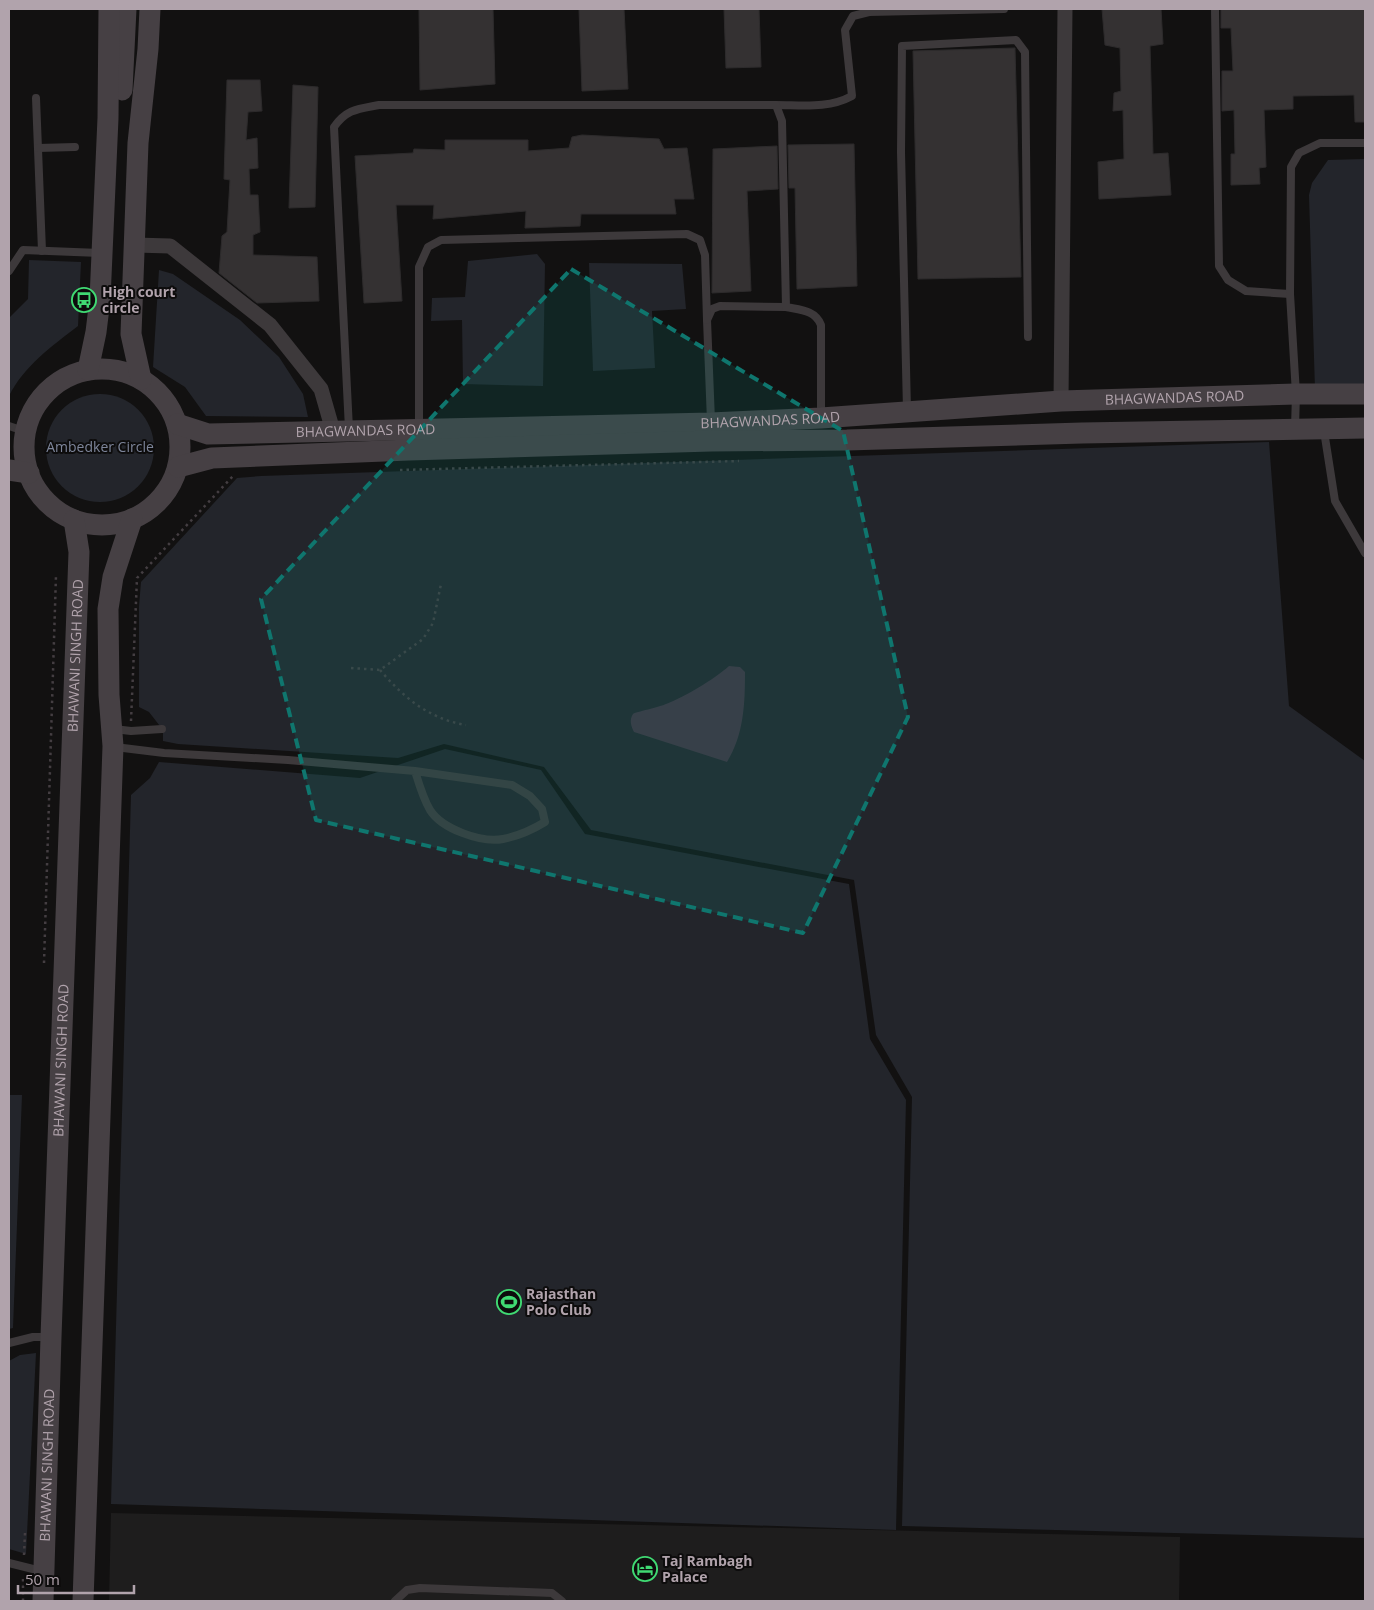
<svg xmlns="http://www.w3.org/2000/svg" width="1374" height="1610" font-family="'Open Sans',sans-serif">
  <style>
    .built { fill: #1e1d1d }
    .green { fill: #23252b }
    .water { fill: #413340 }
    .building { fill: #343132; stroke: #2d2b2c }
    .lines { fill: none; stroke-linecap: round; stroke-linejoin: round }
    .path { stroke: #443e42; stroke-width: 2.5; stroke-dasharray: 2.5 4; stroke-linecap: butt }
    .lane { stroke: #3d393b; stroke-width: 8 }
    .street { stroke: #3d393b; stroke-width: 15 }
    .secondary { stroke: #464044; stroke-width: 21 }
    .marked { fill: #0f766e; fill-opacity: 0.2; stroke: #0f766e; stroke-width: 4; stroke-dasharray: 10 6; stroke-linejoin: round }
    .labels { text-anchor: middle; stroke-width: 4; stroke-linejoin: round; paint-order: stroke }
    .poi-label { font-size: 14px; font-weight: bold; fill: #b1a3ac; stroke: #0d0c0c; text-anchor: start }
    .street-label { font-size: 14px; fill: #b1a3ac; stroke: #0d0c0c }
    .park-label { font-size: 14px; fill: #7d859a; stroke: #0d0c0c }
  </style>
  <rect width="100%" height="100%" fill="#121111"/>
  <path class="built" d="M111,1513L1180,1537L1179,1601H109Z"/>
  <g class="green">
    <path d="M1365,159V388L1315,390L1309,195L1312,183L1328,160Z"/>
    <path d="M537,254L545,264L543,386L463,384L462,320L431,321L432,298L465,297L468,261Z"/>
    <path d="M29,260L81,262L78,326C52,346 24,366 9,396V318L28,299Z"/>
    <path d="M589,263L682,264L686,309L652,311L655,368L593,371Z"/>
    <path d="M159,270L173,274L240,320L279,357L303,394L308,417L206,416L185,387L153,367Z"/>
    <circle cx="100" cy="448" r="54"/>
    <path d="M1269,442L1289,706L1365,761V1538L902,1526L912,1097L876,1035L854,880L591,830L544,767L444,744L398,758L178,744L163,741V730L149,712L139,707V606L141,582L237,478L261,476Z"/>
    <path d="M445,749L541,770L585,834L849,884L870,1039L906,1100L896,1530L111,1504L131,795L150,778L159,762L360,778Z"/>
    <path d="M9,1095H22L13,1328L9,1329Z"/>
    <path d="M36,1353L26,1554L9,1549V1361L20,1355Z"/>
  </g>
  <path class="water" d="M729,666L740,667L745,672C745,704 744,734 727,762L634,732C631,726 629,720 633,714C635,712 660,707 666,704C686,696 713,680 729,666Z"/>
  <g class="building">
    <path d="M419,9H493L495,84L420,90Z"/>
    <path d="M579,9H624L628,89L582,91Z"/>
    <path d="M724,9H759L761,67L726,68Z"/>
    <path d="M1102,9H1161L1163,44L1150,46L1153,154L1168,153L1171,195L1099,199L1098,162L1124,159L1123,110L1113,111L1114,93L1121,91L1120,48L1105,45Z"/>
    <path d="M1221,9H1365V122H1355L1354,95L1293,96V109L1264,110L1266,167L1259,168L1260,184L1231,185V154H1235L1234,110L1222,111V71H1233L1231,28H1221Z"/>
    <path d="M1015,48L1021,277L918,279L913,51Z"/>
    <path d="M227,80H260L262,111L248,112L246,140L257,138L258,168L249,169L250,195H258L260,232L253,235V255L317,257L319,301L257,303L219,273L222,236L227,232L230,180L224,179Z"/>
    <path d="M293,85L318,87L315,207L289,208Z"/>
    <path d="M582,135L659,139L664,149L687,148L694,199H674L676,214H581L580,226L525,228L526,211L433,219L434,205H396L402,301L364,303L355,156L413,153L414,149L445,150V140H528V151L569,148L572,137Z"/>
    <path d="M854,144L857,286L797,289L795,188H789L788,145Z"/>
    <path d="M777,146L778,189L747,191L751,291L712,293L713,149Z"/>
  </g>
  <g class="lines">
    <g class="path">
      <path d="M400,470L739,461"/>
      <path d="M351,668L380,670L423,639L433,623L441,584"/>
      <path d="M380,670C403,697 429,719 466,725"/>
      <path d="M131,721L137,578L234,475"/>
      <path d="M44,963L56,575"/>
      <path d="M24,1555L25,1533"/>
      <path d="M23,1601V1578"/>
    </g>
    <g class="lane">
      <path d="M1215,9L1219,266L1228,280L1246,291L1290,294"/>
      <path d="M36,98L42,251"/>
      <path d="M776,105C802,105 828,109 852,96L845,30L853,16L869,12L1004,9"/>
      <path d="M38,148L75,147"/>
      <path d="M9,271L23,250L100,253"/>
      <path d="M907,410L901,152L902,46L1016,40L1025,52L1028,337"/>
      <path d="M711,421L707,320L712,309L720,306L786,307"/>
      <path d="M9,426L15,428"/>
      <path d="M419,427V267L428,247L441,240L687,234L700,240L705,255L707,320"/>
      <path d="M1295,427L1296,394L1290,294L1291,167L1299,153L1320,143H1365"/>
      <path d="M349,429L334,127C347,109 358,109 379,105H776L782,121L786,307C800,310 815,310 821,325V417"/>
      <path d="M1324,431L1335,501L1365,553"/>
      <path d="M114,729L131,731L162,729"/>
      <path d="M115,747L164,753L288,760L415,771L512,785L530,796L542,809L545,822C532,830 518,836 503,839C481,843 442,829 430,810C423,798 419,784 415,771"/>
      <path d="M9,1343L33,1337H51"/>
      <path d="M9,1563L41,1571"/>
      <path d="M395,1601L407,1590L420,1588L552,1593L562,1601"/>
    </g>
    <g class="street">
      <path d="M135,245L170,246L270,325L321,389L333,431"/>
      <path d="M1061,401L1065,9"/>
    </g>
    <g class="secondary">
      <path d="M122,90L126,9"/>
      <circle cx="102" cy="447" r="78"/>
      <path d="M88,370L96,332L100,299L108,118L109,9"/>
      <path d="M141,379L131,334L138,143L148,49L150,9"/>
      <path id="s1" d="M177,424L208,434L711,423L821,418L1061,401L1296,394H1365"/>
      <path d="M178,467L212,458L409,450L711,441L847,440L1082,433L1365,428"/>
      <path d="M9,470L29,473"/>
      <path id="s2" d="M43,1601L51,1337L79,552L74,520"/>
      <path d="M83,1601L113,746L109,695L108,609L113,577L132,519"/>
    </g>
  </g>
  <path class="marked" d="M571,269L843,431L908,717L803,933L316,820L261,599Z"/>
  <defs>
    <symbol id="bus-ring" viewBox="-11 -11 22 22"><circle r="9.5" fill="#0d0c0c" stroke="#40da73" stroke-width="1.5"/><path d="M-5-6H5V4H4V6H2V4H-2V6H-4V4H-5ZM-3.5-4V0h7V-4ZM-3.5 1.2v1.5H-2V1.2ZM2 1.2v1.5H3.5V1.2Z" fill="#40da73"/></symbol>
    <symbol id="stadium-ring" viewBox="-11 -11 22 22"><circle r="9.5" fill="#0d0c0c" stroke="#40da73" stroke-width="1.5"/><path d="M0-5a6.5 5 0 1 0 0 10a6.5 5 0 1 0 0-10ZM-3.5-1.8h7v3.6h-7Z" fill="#40da73"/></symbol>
    <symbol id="hotel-ring" viewBox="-11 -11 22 22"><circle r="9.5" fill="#0d0c0c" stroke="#40da73" stroke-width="1.5"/><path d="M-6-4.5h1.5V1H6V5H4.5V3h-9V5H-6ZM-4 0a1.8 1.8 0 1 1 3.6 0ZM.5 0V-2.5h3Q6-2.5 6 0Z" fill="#40da73"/></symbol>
  </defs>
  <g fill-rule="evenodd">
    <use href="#bus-ring" x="70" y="286" width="28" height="28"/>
    <use href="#stadium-ring" x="495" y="1288" width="28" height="28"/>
    <use href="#hotel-ring" x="631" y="1555" width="28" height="28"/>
  </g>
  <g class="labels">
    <g class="poi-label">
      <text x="102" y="297">High court<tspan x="102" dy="16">circle</tspan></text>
      <text x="526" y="1299">Rajasthan<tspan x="526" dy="16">Polo Club</tspan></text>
      <text x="662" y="1566">Taj Rambagh<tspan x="662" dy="16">Palace</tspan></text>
    </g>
    <g class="street-label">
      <text dy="5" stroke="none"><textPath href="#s1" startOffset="1000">BHAGWANDAS ROAD</textPath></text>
      <text dy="5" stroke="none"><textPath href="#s1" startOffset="595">BHAGWANDAS ROAD</textPath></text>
      <text dy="5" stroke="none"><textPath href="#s1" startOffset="190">BHAGWANDAS ROAD</textPath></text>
      <text dy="5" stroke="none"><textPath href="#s2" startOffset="946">BHAWANI SINGH ROAD</textPath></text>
      <text dy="5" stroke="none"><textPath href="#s2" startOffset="541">BHAWANI SINGH ROAD</textPath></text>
      <text dy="5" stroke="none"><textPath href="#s2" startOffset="136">BHAWANI SINGH ROAD</textPath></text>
    </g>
    <g class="park-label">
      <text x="100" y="452">Ambedker Circle</text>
    </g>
  </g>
  <rect width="1374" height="1610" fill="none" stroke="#b1a3ac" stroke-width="20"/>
  <path d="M18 1585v8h116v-8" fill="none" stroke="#b1a3ac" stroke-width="2.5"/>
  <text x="25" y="1585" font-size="15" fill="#b1a3ac" stroke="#0d0c0c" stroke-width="4" paint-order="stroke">50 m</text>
</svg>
